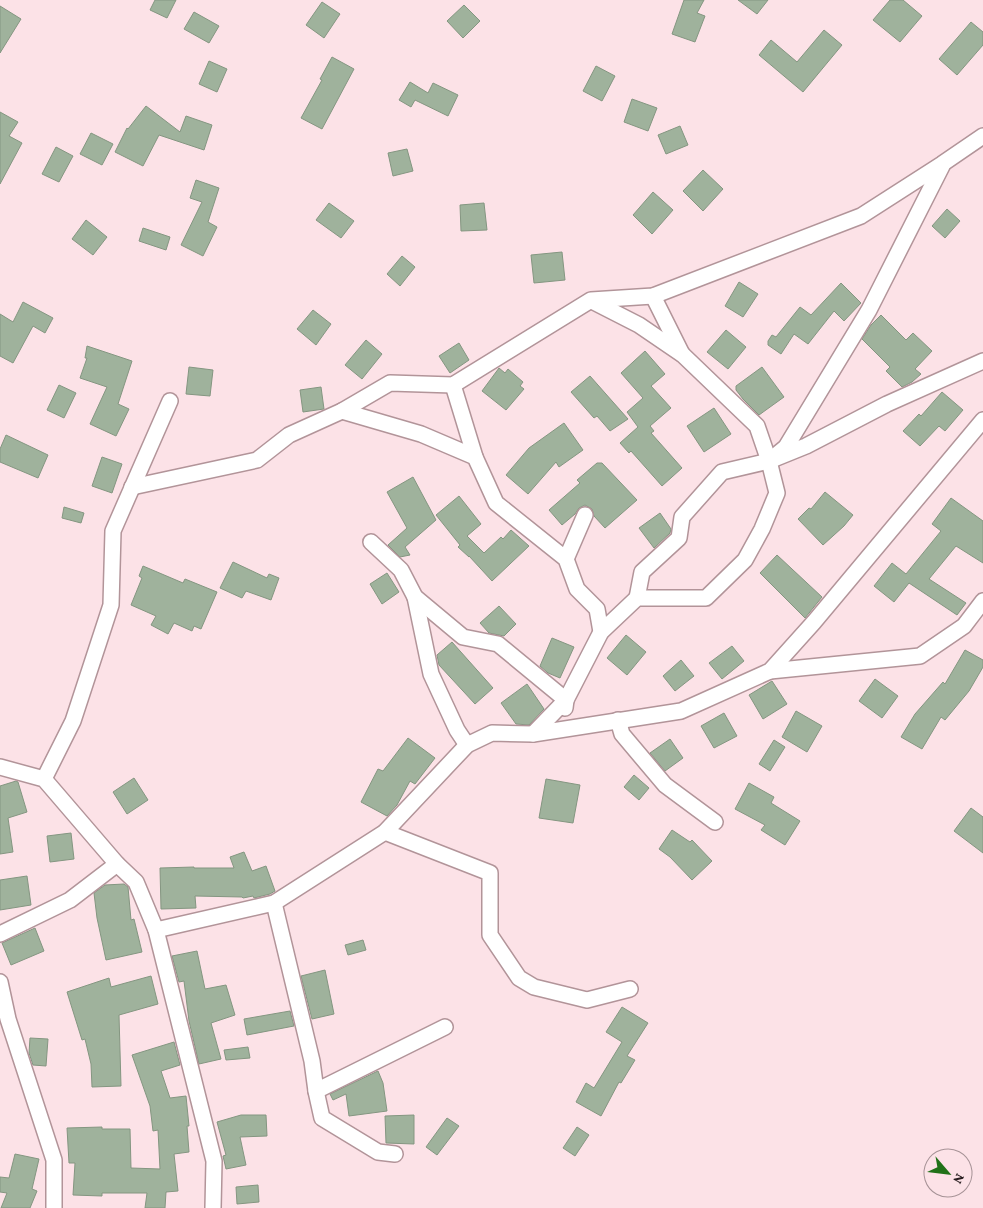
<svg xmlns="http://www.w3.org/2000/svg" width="983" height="1208" font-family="'Crimson Pro',serif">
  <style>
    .building { fill: #9fb29c; stroke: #849681 }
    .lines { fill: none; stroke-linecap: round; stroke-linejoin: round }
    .minor-casing { stroke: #b29499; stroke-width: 18 }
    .minor { stroke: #fff; stroke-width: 15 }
  </style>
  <rect width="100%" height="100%" fill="#fce2e7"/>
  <g class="building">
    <path d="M155,0H176L167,18L150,10Z"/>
    <path d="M684,0H704L697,13L705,16L695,42L672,34Z"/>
    <path d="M738,0H768L757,14Z"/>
    <path d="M890,0H903L922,16L900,42L873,20Z"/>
    <path d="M322,2L340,14L324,38L306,25Z"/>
    <path d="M464,5L480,21L463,38L447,21Z"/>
    <path d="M0,6L21,19L0,53Z"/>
    <path d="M194,12L219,26L209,43L184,29Z"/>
    <path d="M971,22L983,32V45L957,75L939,59Z"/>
    <path d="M824,30L842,45L803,92L759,55L771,40L797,62Z"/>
    <path d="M332,57L354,69L322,129L301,118L322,80L320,79Z"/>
    <path d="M209,61L227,69L217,92L199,84Z"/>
    <path d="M596,66L615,76L602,101L583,91Z"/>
    <path d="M410,82L428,93L433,83L458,95L448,116L415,100L411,107L399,100Z"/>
    <path d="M632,99L657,108L648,131L624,122Z"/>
    <path d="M146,106L180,132L186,116L212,125L204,150L159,135L143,166L115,152L127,128L128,129Z"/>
    <path d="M0,112L18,122L9,136L22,143L0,184Z"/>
    <path d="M680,126L688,145L666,154L658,135Z"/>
    <path d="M91,133L113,144L102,165L80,154Z"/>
    <path d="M56,147L73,156L59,182L42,174Z"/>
    <path d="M407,149L413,171L393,176L388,153Z"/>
    <path d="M703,170L723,189L703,211L683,191Z"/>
    <path d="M196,180L219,188L208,222L217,227L203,256L181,245L202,202L190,198Z"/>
    <path d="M653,192L673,210L652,234L633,215Z"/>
    <path d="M329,203L354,221L341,238L316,220Z"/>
    <path d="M484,203L487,230L461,231L460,205Z"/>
    <path d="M947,209L960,221L945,238L932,226Z"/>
    <path d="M86,220L107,237L93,255L72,239Z"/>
    <path d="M143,228L170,237L166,250L139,241Z"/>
    <path d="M562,252L565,280L534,283L531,255Z"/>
    <path d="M402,256L415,267L400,286L387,274Z"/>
    <path d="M739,282L758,294L743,317L725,306Z"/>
    <path d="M841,283L861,303L844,321L834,311L808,344L794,334L781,354L768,345V341L772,335L776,337L800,307L811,315Z"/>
    <path d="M23,302L53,318L45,333L33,326L13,363L0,356V314L13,322Z"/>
    <path d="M313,310L331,324L316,345L297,329Z"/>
    <path d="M881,315L906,340L913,333L932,351L915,369L921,374L912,382L902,387L886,371L890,367L862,339L871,325Z"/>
    <path d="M726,330L746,347L728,369L707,352Z"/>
    <path d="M366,340L382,354L362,379L345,365Z"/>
    <path d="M459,343L469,360L450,373L439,356Z"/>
    <path d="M87,346L132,361L118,404L129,409L116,436L90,424L107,387L80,378L87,358H85Z"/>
    <path d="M645,351L665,374L651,386L671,408L650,426L654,431L651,433L682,468L662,486L631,451L629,453L620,443L638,427L627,412L643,398L621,373Z"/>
    <path d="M189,367L213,370L210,396L186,394Z"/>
    <path d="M762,367L784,397L759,415L743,399L736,390V386Z"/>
    <path d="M499,368L505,373L508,369L523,382L520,386L524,389L506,410L482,391Z"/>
    <path d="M590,376L628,419L610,431L597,416L594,418L571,392Z"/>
    <path d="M59,385L76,393L64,418L47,410Z"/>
    <path d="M321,387L324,409L303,412L300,390Z"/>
    <path d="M942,392L963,410L945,431L939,426L920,446L903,431L919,414L921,416Z"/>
    <path d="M714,408L731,434L704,452L687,426Z"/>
    <path d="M564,423L583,450L559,467L556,462L528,494L506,475L529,448Z"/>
    <path d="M6,435L48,455L38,478L0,462V449Z"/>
    <path d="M102,457L122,464L112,493L92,486Z"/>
    <path d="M597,463H602L637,500L605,528L594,516L592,509L585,505L579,508L575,514L562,525L549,510L580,483L577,480Z"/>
    <path d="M413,477L436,520L405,547L410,555L400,557L388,545L407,528L387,492Z"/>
    <path d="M825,492L853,515L844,526L823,545L798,519L809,508L811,509Z"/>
    <path d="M459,496L481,524L467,536L484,553L501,537L503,539L511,530L529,546L492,581L469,556V557L458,547L460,545L436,515Z"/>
    <path d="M951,498L983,521V563L956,546L929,579L966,603L957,615L909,583L894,602L874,586L892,563L906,574L941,531L932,524Z"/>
    <path d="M64,507L84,513L81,523L62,518Z"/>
    <path d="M660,513L671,529L670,533L654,548L639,528Z"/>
    <path d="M777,555L822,597L805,618L760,573Z"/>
    <path d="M233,562L267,578L269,574L279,578L271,600L246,591L242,598L220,588Z"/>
    <path d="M143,566L183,583L185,579L217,592L201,629L194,626L192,631L174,623L168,634L151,625L156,616L131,605L142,578L139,576Z"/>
    <path d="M387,573L399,592L382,604L370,584Z"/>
    <path d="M499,606L516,624L504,636L489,633L480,623Z"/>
    <path d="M626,635L646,652L627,675L607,658Z"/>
    <path d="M552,638L574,647L560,678L548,673L540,666Z"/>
    <path d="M452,642L493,688L475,704L439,665L437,655Z"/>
    <path d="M732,646L744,661L722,679L709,663Z"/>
    <path d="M965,650L983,660V667L969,691L945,720L941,717L922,749L901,737L915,714L943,682L945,684Z"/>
    <path d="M681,660L694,676L675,691L663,676Z"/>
    <path d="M875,679L898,696L882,718L859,701Z"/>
    <path d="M772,681L787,704L763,719L749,695Z"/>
    <path d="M527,684L544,709L529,725L516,724L501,703Z"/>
    <path d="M796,711L822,726L807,752L782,737Z"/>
    <path d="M724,713L737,736L714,748L701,726Z"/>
    <path d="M408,738L435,758L415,784L410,781L397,805L387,816L361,802L378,769L383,771Z"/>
    <path d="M670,739L683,758L665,771L650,753Z"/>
    <path d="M774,740L785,747L770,771L759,764Z"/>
    <path d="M634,775L649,788L639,800L624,787Z"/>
    <path d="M134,778L148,800L127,814L113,792Z"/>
    <path d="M546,779L580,785L573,823L539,818Z"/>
    <path d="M16,781L18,782L27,812L8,818L13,852L0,854V786Z"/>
    <path d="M749,783L774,797L771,803L800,821L785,845L761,830L765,825L735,809Z"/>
    <path d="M971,808L983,817V853L954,831Z"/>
    <path d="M672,830L690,842L692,840L712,861L692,880L670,857L659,849Z"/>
    <path d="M71,833L74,859L50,862L47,836Z"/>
    <path d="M244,852L252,871L266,866L275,891L270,894L254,898L253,896L243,898L242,897L195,896L196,908L161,909L160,868L194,867V868H234L230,857Z"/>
    <path d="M27,876L31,905L0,910V880Z"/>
    <path d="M124,884L128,887L131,920L134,919L142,952L106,960L97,918L94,893L105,885Z"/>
    <path d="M35,928L44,951L11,965L2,943Z"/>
    <path d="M363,940L366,950L348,955L345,945Z"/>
    <path d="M197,951L205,989L226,985L235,1015L211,1023L221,1059L199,1064L189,1021L184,981L179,982L172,956Z"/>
    <path d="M325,970L334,1014L312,1019L301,976Z"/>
    <path d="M151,976L158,1004L119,1015L121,1086L92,1087L91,1064L85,1039L82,1040L67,992L109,978L111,987Z"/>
    <path d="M622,1007L648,1023L627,1056L635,1060L621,1083L619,1082L601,1116L576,1102L586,1083L594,1088L622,1042L606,1032Z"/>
    <path d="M290,1011L294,1026L247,1035L244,1019Z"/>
    <path d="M30,1038L48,1039L46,1066L33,1065L29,1053Z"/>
    <path d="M174,1042L180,1065L161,1071L170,1098L186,1096L189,1126H187L189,1152L174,1154L178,1191L166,1192L165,1208H145L147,1193H102V1196L73,1195L75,1163H69L67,1128L102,1127V1129H130L131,1168L160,1169L158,1130L153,1131L150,1106L132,1055Z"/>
    <path d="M248,1047L250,1058L226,1060L224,1050Z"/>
    <path d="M378,1071L383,1083L387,1111L349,1116L346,1094L333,1100L330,1094Z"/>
    <path d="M241,1115H266L267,1136L240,1137L246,1165L226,1169L223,1156L226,1155L217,1122Z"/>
    <path d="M414,1115V1144L386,1143L385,1116Z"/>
    <path d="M447,1118L459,1126L437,1155L426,1147Z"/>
    <path d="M577,1127L589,1135L575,1156L563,1148Z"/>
    <path d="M15,1154L39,1159L32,1189L37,1191L30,1208H1L7,1193L0,1192V1177L9,1178Z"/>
    <path d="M258,1185L259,1202L237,1204L236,1187Z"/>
  </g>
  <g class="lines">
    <defs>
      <g id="minor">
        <path d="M653,296L682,354"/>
        <path d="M592,301L639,325L683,355L757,426L769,461"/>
        <path d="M453,385L475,457"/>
        <path d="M342,411L421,434L475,457L496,503L566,559L577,589L597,609L601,632"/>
        <path d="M132,487L257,460L289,435L342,411L390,383L453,385L591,300L653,296L861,216L942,164L983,136"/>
        <path d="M371,542L401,570L415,597L463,637L498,644L566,700L565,708"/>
        <path d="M566,559L585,515"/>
        <path d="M415,597L431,674L457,730L467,745"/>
        <path d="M637,598L642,572L679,538L682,517L722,472L769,461L806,446L887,404L983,361"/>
        <path d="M770,671L920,656L964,626L983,601"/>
        <path d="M618,720L622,734L665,785L715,822"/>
        <path d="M533,734L566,700L601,632L637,598H706L745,560L762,529L777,493L769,461L786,447L869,310L942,166"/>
        <path d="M0,767L44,779L117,864L136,882L156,930L214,1161L213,1208"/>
        <path d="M44,779L73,721L111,605L113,531L170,401"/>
        <path d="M385,832L490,873V935L519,978L534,987L587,1000L630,989"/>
        <path d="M274,903L312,1061L316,1091L322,1118L378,1152L395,1154"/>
        <path d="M156,930L274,903L385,832L467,745L492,733L533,734L681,711L770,671L814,622L983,420"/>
        <path d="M0,934L70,900L117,864"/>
        <path d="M0,982L8,1019L54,1160V1208"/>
        <path d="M316,1091L445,1027"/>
      </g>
    </defs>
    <use href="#minor" class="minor-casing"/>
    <use href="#minor" class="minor"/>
  </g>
  <g transform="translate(948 1173) rotate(118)"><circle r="24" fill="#fce2e7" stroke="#a79397"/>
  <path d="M0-4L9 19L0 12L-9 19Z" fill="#217118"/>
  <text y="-8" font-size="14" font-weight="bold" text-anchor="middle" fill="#271c1e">N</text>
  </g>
</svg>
